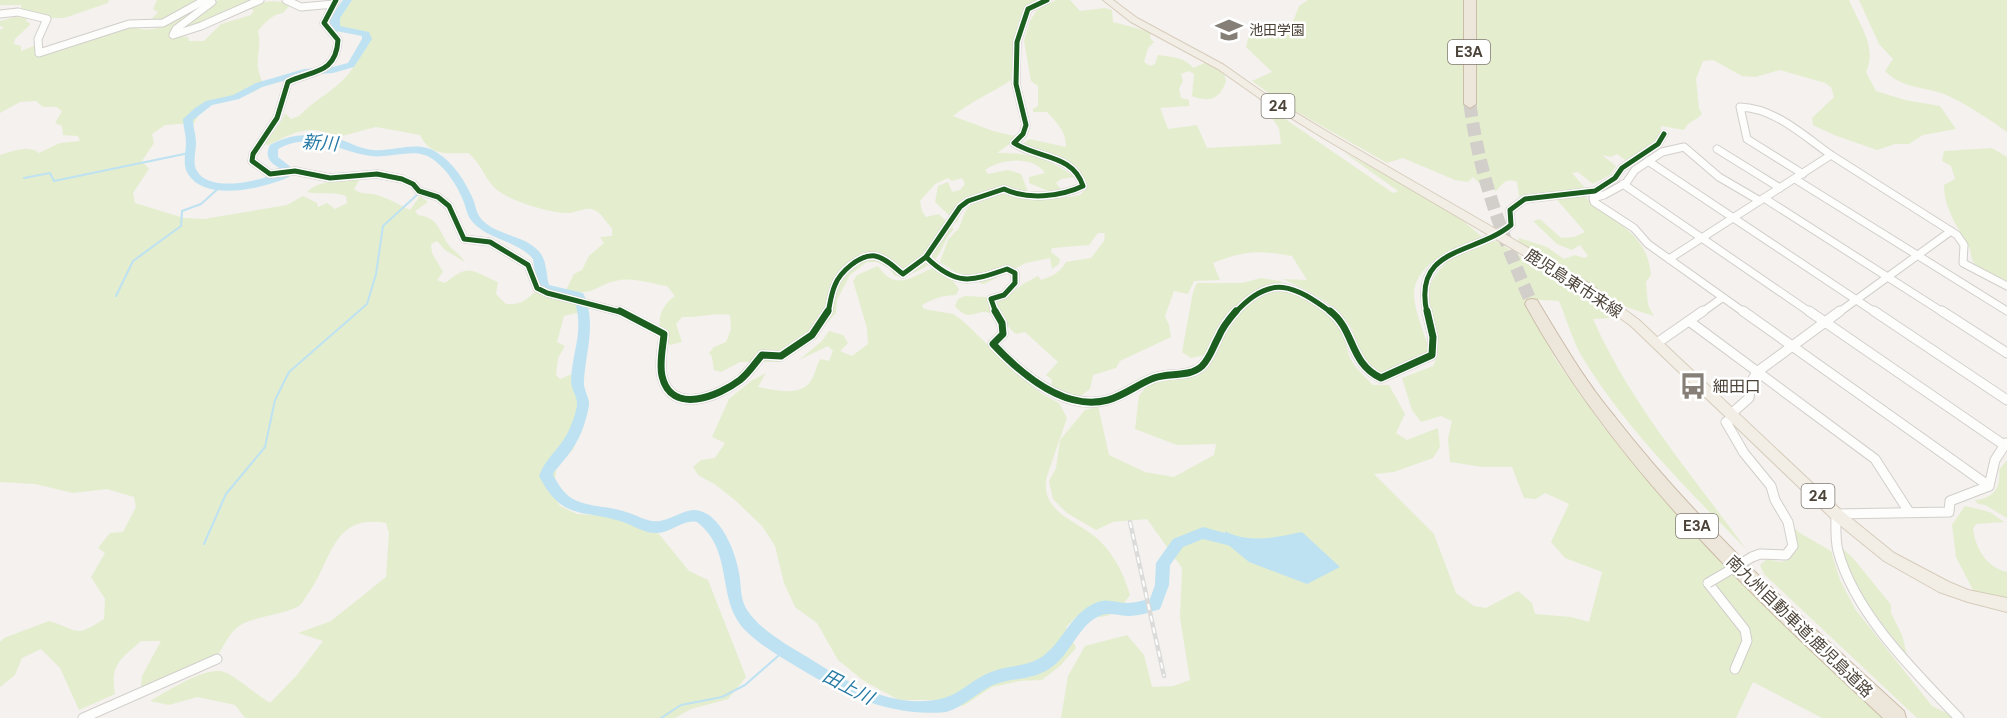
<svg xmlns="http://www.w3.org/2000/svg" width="2007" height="718" font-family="'DM Sans','Noto Sans JP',sans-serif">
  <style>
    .green { fill: #e4eece }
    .water { fill: #bee2f2 }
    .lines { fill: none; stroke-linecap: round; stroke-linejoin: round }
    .stream { stroke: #bee2f2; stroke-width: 2 }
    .river { fill: #bee2f2; fill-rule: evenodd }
    .motorway-tunnel { stroke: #d2ceca; stroke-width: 13; stroke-dasharray: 13 6; stroke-linecap: butt }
    .minor-far1-casing { stroke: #d2cfcb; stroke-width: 9 }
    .minor-casing { stroke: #d2cfcb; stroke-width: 11 }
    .primary-casing { stroke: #d7ccbb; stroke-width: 2 }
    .motorway-casing { stroke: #ccbca9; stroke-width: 2 }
    .minor-far1 { stroke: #fdfdfc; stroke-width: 7 }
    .minor { stroke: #fdfdfc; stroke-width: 9 }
    .primary { fill: #f2eee6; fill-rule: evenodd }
    .motorway { fill: #ede6db; fill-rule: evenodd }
    .rail-casing { stroke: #dbdbda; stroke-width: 4.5 }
    .rail { stroke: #fff; stroke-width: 2; stroke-dasharray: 6; stroke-linecap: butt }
    .minor-bridge-casing { stroke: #d2cfcb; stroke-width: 11; stroke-linecap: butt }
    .minor-bridge { stroke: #fdfdfc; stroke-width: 9 }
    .cycleway-far1-casing { stroke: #fff; stroke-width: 8 }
    .cycleway-casing { stroke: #fff; stroke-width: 10 }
    .cycleway-far1 { stroke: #1b5e20; stroke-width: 5 }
    .cycleway { stroke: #1b5e20; stroke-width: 7 }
    .labels { text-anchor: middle; stroke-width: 5; stroke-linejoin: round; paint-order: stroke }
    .far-poi-label { font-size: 14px; fill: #4b4238; stroke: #fff; text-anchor: start }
    .shield { fill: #fff; stroke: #817b74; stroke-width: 1.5 }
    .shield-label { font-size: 15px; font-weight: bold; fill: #4b4238 }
    .street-label { font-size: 16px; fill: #4b4238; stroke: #fff }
    .poi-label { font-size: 16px; fill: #4b4238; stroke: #fff; text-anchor: start }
    .water-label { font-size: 18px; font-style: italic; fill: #277aa4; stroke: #fff }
  </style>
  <rect width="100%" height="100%" fill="#f4f1ee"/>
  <g class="green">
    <path d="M0,0H109L108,3L64,18H51L22,12L21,5H0Z"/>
    <path d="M157,0H205L160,25L150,27L146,25L158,12L153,9Z"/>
    <path d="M208,0L179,28L178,36L188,37L189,41H204L221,24L251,15L254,10L249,8C264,0 275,0 291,4L283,13C273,14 264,23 258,31C263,54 251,60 264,85C239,106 213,86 194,123L165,125L152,134L154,143L142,161L149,169L133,193L135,203L184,218L204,219L287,205L303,196L317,203L318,207L327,203L335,209L347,203L346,196C333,191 321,195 307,192C321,179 341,181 360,179L354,189C363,196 369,192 377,195C388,198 399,205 410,210L420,196L428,202L415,211L418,215C440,219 437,228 448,244C453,251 460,254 465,262L445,250L437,241L431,244L432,253L443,272L437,280L445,283C470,263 470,270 498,282L496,294L506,304C521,305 527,300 538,289L583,303L577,313L564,316L557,342L565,346L558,358L556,375L560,379L579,371L580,384L587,403L574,448L556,469L554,496L560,506L577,514L632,517L643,520L659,534L689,571L708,580L746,677L728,699L691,709L675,718H245L235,705L197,697L169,705L150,701C166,692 209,663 227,673C242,681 255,694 270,703L297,675L323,641L298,633L331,621L386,577L389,533L386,523C331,513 332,563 307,595C305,598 302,604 299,606C286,614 258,616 242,624C226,634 223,652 211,663C202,670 153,688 140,694L142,676L161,641H141C120,660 110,664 115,694L79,710L60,668L41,649L22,658L15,675L0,687V642L4,638L49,621C80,630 73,639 104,619L105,599L91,577L105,553L98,548L110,533L123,532L136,507L134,497L107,489L73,493L35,484L0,482V155C12,152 28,144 39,153L60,143L80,141L78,136L63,135L62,126L55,123L62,111L57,107H43L36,101L20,102L0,113V30L4,27L0,26V21L18,16L28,17L26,21L31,24L15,39L14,44L21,46V51L36,45L37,53L46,55L104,36L130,24C151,42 190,12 208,0Z"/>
    <path d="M218,0H260L213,19L182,35L181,28Z"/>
    <path d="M345,0H1041C1036,3 1029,5 1025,10C1012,25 1014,60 1011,80C992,93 971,101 953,116L993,131L1019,137L997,153C1026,152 1051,159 1074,177L1061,179L1056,183L1062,190L1053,193L1029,183V177L1045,173C1032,155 1002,159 985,170L988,174L1008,170L1021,174L1029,194L1007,189L972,197L961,210L957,223L935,202L938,186L948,182L952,192L960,190L965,184L962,178L952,181L948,178L935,184L920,201L922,211L926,217L939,214L954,229C945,238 945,244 939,254C930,268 911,276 895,276L889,268L877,262H867L850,275L837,300L836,313L808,344L778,362H740L721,372L714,370L712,357L709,353L714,347L726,342L731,329L730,315C713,312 699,318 682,317L676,324L682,342L670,345C654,330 657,308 675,296L667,286C652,284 635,278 620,280C595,284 596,297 566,290L574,274L582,270L589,256L604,243L600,237L612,236V228C605,222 602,212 592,209C583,207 574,214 565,213C549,212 518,203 503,194C484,183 484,165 468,153C448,153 431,157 420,135L376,127L338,137C309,123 295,132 268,145L265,144C271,132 281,126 285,113L291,119L299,116C324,91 344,89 361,54C365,47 368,41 369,33C356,30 341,34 331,26L332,18Z"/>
    <path d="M1056,0H1070L1080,11L1105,8L1112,10L1113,22L1151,32L1150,38L1154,42L1148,48L1144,62L1150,66L1155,64L1158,55C1171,57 1185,57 1193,68L1207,62L1224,74L1226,81C1220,99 1210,103 1192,96L1194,74L1189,71L1181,74L1183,81L1179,89L1181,98L1189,100V106L1160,108L1168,129L1197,125L1207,148L1281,144L1279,128L1270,115L1272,110L1393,193L1398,191L1342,151C1387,177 1444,201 1482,237C1459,248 1423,258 1415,286C1410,302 1425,335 1430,351L1385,380C1356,386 1359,343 1351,327C1338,304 1306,290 1283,279L1307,280L1292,256C1257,250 1246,250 1213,263L1220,280L1194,281L1188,294L1174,291L1165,316L1169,325L1171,337L1120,361L1116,368L1093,375L1090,389L1077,399L1051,391L1052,380L1046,375L1058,362L1025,332L1016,334C1007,327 1002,317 990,313C975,308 970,324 955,306L958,299L965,296L1005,298L1023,284L1038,276L1041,280C1052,276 1060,273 1066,262L1091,258L1104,241L1105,233H1098L1089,245L1052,248L1051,252L1060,259L1059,264L1052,269L1050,258L1026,263L984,284L965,278L940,262L948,240L959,228L965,212L974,200L1001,192L1017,198L1070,197L1080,195L1086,189C1082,158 1049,153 1022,145L1029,139L1066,147C1066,131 1057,123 1047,112H1033V109L1038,106V86L1031,81L1024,41L1030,21L1037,10Z"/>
    <path d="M1308,0H1849C1858,22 1878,47 1866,72L1876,91L1905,100L1940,106L1956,129L1923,135L1909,144H1895L1877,150L1834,135L1813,125L1812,118L1834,97L1831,87L1825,83L1780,70L1755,77L1742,76L1713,60L1703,61L1696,79L1699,108L1702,114C1696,121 1688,121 1684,130L1661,126L1660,138L1657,143L1625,160L1617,154L1611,157L1602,155L1616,166L1610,175L1593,184L1578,172L1572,173L1587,190L1581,191L1587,199C1615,224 1647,232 1651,275L1646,282L1648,305L1654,316L1623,306L1518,243L1519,238L1547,247L1564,259L1575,255L1584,258L1588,256L1580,245L1572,250L1557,244L1533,221L1540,219L1561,238L1574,237L1585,232L1552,194L1519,196L1517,182C1507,177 1503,183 1496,191L1479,183L1473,177L1468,182L1455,180L1403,158L1387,163L1285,105L1252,81L1272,72L1246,47L1249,35L1260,33L1273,34L1292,24L1299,6Z"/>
    <path d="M1859,0H2007V132C1992,121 1959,99 1941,93C1922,87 1900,87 1885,71L1893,59L1879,44Z"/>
    <path d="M1992,148L2007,157V281C1997,277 1985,274 1977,266C1969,260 1973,253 1968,245C1957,226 1944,208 1944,185L1955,179L1951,166L1942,161L1944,151Z"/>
    <path d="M1496,241L1584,296L1612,318L1593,319C1630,403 1692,475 1746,549C1688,490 1628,431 1584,360C1573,343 1567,320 1559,301L1526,299L1554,357L1602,425L1695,535L1882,718H1822L1753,682L1736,718H1061L1068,676L1085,646L1127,635L1144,655L1152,687L1173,686L1190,680L1180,618L1182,568L1147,519L1113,522L1096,530L1067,513L1053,499L1049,481L1056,468L1060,440L1085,410L1098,406L1109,455L1145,472L1174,477L1214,455L1216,444L1177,445L1135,429L1139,396L1155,376L1205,364L1204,355L1191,358L1182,352L1193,292L1197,283H1242L1261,278L1280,281L1304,295L1347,329C1343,357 1354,366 1373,385H1389L1405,414L1396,433L1407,440L1438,428L1440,447L1433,458L1394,472L1374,474L1434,534L1456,593L1474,606L1486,608L1518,591L1532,603L1535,614L1571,617L1589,622L1602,572L1565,558L1551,542L1569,504L1545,493L1536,499L1524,498L1512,467H1483L1450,462L1448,439L1452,421L1441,416L1421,422L1412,410L1402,378L1433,366L1438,355C1435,344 1422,315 1422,307C1421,300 1427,291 1430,285C1443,259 1466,244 1496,241Z"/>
    <path d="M878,266C895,292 911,277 933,268L948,275L959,289L956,295C943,295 933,299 922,305L924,309L953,314L963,321L1018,374L1042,394L1059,403L1067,418L1047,476C1038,514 1081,521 1101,542C1116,558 1124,575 1130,595C1112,621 1105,617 1076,617L1066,627L1076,648L1060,666L1042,680L1020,681L992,687L963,706L939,700H899L864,681L838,660L817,623L795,607L784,583L775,546L762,526L736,501L716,485L698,475L693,467L701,460L715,458L725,443L712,437L729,399L751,381L766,373L758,387C772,390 799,397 810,382C815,376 816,366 820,359L829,361L833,351L828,346L799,360L822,341L829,331L843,335L848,343L840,351L852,356L868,344L867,328L853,281L857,275Z"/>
    <path d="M2007,460V518L1985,505L1978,504L1975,500C1993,498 2001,489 1999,470Z"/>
    <path d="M1965,506L1990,512L2004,522L1976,524L1973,529C1976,549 1986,567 2007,572V600L1974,592L1956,557L1952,525Z"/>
    <path d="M1789,524L1800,533L1831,551L1840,580L1855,609L1932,706L1957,718H1917L1764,574L1760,565L1767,559L1781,562L1789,560Z"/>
    <path d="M1841,547L1853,558L1891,605V613L1902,635L1907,655C1880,621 1851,589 1841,547Z"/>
  </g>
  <path class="water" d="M1225,531C1248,544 1277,537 1302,532L1340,567L1307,584L1249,562L1226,543Z"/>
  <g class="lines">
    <g class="stream">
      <path d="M24,178L50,173L54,181L189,153"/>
      <path d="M116,296L133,261L181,226L182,211L201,204L221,186"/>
      <path d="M204,544L226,494L265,447L275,400L289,372L367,304L376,274L383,226L418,194"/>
      <path d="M661,718L681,705L722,697L745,685L785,650"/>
    </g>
    <path class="river" d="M343,0H352L340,18V26L369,32L372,39L354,67L333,73L304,75L262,87L239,99L212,105L193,120C193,128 196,135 196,143C196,152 192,163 197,171C210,194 262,180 281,172V169C270,163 264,157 270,145C293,132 318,133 342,140C352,144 362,149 373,150C394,152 417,140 436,152C453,162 465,181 473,199C475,204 476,211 479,216C493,237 526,233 541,254C547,263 546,275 549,285L583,293C597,322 586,350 584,380C583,388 588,395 589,402C589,409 586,419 584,425C578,444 567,457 554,472L553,475C558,484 564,494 573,499C586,507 610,506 626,512C637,515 648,523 660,521C678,518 689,503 707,514C724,524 736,554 739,573C741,583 740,594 744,604C747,612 754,619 760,625C775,638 792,648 809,658C848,683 896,711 944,698C961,693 974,678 991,672C1008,665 1028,667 1043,656C1065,640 1072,609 1101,601C1109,599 1119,603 1128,603C1135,603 1143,600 1150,599L1155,585L1156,563L1173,539L1203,527L1236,536L1238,540L1236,544L1231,546L1203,539L1183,547L1170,565L1169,585L1160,609C1151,612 1139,616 1129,616C1121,616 1110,612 1102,615C1078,623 1071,656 1049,669C1032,680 1011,678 993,685C976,693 964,707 946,712C892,718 837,692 794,665C778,655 760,645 746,631C715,600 735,551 697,522C683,519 672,532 658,533C646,534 634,526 623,522C583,509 562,521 539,476C545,458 562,447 569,430C572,423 577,411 577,403C577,396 571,389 571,381C572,350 585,332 574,299L541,291L536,280L533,259C519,242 495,241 478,227C467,218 468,213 463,200C457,185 447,170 434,160C416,146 392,159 371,156C338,152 314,130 278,149V157L292,168L289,177C264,188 206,203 188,174C182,164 186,153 186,142C186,134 183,127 183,119L195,108L206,101L233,95L256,83L304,69L333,67L348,63L362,39V36L336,31L330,27V18Z"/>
    <path class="motorway-tunnel" d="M1470,104C1479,175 1503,239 1532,304"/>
    <defs>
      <g id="minor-far1">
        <path d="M211,0L212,2L176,29L173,35L201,26L260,0"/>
        <path d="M286,0L301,7L334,4"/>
        <path d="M336,0L324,23L338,40C336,75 311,70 288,82L277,118L253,154L252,161L270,174L295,171L330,178L377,174L402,179L413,184L419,191L438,197L449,206L464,239L490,242L528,265L537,288L547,293L624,313"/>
        <path d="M0,14L18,12L47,19L38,39L39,53L129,24L163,23L205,0"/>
        <path d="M1717,149L1780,188"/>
        <path d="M1648,161L1876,313"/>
        <path d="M1803,174L1747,139L1740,107C1775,108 1804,136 1831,155"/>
        <path d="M1795,179L2007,311"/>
        <path d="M1623,184L1811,313"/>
        <path d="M1764,198L1944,313"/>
        <path d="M926,257C956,286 970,282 1007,269L1015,273V283L1004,295L991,299L996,313"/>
        <path d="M1669,259L1831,155L1957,235L1964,245L1963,263L2007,286"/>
        <path d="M828,313C830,304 831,294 835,285C840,272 860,254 875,256C886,258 895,268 903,274L926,257L960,207L968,201L1004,189C1027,200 1060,197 1083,186C1073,154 1038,159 1014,143L1023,134L1026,125L1016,84L1017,42L1028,9L1047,0"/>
        <path d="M1235,313C1271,273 1294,285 1332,313"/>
        <path d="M1427,313C1412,246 1475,255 1511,225L1510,210L1525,199L1595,191L1615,178L1622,168L1658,144L1664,134"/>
        <path d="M1701,313L1722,298"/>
        <path d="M1745,313L1648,244L1634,228L1594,202L1593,198L1604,195L1626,183L1635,170L1662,152L1684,147L1719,177L1760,201"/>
        <path d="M1838,313L1951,231"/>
      </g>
      <g id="minor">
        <path d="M620,311L664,334C663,347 659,363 662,376C671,416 719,396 740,380C749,373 755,363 762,355L781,356L812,335L828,311"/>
        <path d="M995,311L1002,323L1003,334L993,344C1021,374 1064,412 1108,400C1125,395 1138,384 1154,378C1169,372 1189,378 1202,366C1210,358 1213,347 1218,338C1222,328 1229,319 1236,311"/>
        <path d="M1330,311C1355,330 1349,363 1381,378L1432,355L1433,337L1427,311"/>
        <path d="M1743,311L1989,486"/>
        <path d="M1809,311L2004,445"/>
        <path d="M1874,311L2007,400"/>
        <path d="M1942,311L2007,353"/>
        <path d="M1689,321L1875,459L1909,512"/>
        <path d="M1657,343L1703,311"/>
        <path d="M1731,414L1749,398L1751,382L1757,372L1840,311"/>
        <path d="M1734,417L1726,422L1744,453L1771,486L1775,500L1788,522L1793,546L1786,555L1760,554L1752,557"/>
        <path d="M1708,583L1745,630L1747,641L1735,669"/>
        <path d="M83,718L217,659"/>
        <path d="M1959,718C1915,672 1855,614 1838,551C1835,539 1836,526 1836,514L1949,512L1950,501L1989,486L1995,460L2006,443"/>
      </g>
      <path id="primary" d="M1103,0H1113L1137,18L1224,65L1268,96L1333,135L1589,283L1639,320L1841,510L1894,553L1949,582L1968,590L2007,598V612L1968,602L1939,592L1884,561L1831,518L1631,326L1581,289L1325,139L1262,100L1218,69L1131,22Z"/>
      <g id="motorway">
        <path d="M1464,0H1476V104L1470,108L1464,104Z"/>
        <path d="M1532,299L1537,300C1561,340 1585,381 1615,417C1700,526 1802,618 1904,711L1906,718H1883C1749,593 1614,467 1525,304L1527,300Z"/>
      </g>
    </defs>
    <use href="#minor-far1" class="minor-far1-casing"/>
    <use href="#minor" class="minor-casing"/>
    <use href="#primary" class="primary-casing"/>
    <use href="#motorway" class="motorway-casing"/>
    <use href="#minor-far1" class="minor-far1"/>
    <use href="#minor" class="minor"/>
    <use href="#primary" class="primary"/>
    <use href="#motorway" class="motorway"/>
    <defs>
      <path id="rail" d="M1130,522L1164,676"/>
    </defs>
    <use href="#rail" class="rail-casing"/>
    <use href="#rail" class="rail"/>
    <defs>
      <path id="minor-bridge" d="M1708,583L1752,557"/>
    </defs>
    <use href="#minor-bridge" class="minor-bridge-casing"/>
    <use href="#minor-bridge" class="minor-bridge"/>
    <defs>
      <g id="cycleway-far1">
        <path d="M336,0L324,23L338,40C336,75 311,70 288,82L277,118L253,154L252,161L270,174L295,171L330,178L377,174L402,179L413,184L419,191L438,197L449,206L464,239L490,242L528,265L537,288L547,293L624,313"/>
        <path d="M926,257C956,286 970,282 1007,269L1015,273V283L1004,295L991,299L996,313"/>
        <path d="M828,313C830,304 831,294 835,285C840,272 860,254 875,256C886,258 895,268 903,274L926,257L960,207L968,201L1004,189C1027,200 1060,197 1083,186C1073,154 1038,159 1014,143L1023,134L1026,125L1016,84L1017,42L1028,9L1047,0"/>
        <path d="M1235,313C1271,273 1294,285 1332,313"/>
        <path d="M1427,313C1412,246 1475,255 1511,225L1510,210L1525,199L1595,191L1615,178L1622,168L1658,144L1664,134"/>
      </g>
      <g id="cycleway">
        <path d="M620,311L664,334C663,347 659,363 662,376C671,416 719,396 740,380C749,373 755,363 762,355L781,356L812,335L828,311"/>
        <path d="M995,311L1002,323L1003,334L993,344C1021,374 1064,412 1108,400C1125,395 1138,384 1154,378C1169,372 1189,378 1202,366C1210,358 1213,347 1218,338C1222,328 1229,319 1236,311"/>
        <path d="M1330,311C1355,330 1349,363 1381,378L1432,355L1433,337L1427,311"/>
      </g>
    </defs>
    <use href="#cycleway-far1" class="cycleway-far1-casing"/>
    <use href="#cycleway" class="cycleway-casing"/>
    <use href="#cycleway-far1" class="cycleway-far1"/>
    <use href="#cycleway" class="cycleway"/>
  </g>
  <defs>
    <symbol id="school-bare" viewBox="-9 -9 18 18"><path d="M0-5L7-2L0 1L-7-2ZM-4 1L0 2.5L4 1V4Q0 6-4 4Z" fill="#867f78" stroke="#fff" stroke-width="2.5" paint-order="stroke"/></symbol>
    <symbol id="bus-bare" viewBox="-9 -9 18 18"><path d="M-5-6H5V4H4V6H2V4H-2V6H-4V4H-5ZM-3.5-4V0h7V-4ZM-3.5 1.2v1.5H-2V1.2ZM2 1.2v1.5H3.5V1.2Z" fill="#867f78" stroke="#fff" stroke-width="2.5" paint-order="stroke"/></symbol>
  </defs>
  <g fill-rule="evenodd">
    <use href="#school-bare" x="1210" y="11" width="38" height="38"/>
    <use href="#bus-bare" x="1674" y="367" width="38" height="38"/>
  </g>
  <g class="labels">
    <g class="far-poi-label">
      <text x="1249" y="35">池田学園</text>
    </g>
    <g class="shield">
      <rect x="1448" y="40" width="42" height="24" rx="4.5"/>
      <rect x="1261.5" y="94" width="33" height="24" rx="4.5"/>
      <rect x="1801.5" y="484" width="33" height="24" rx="4.5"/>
      <rect x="1676" y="514" width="42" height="24" rx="4.5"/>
    </g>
    <g class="shield-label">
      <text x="1469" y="57">E3A</text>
      <text x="1278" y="111">24</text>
      <text x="1818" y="501">24</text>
      <text x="1697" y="531">E3A</text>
    </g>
    <g class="street-label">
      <text transform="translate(1574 283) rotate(33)" y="6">鹿児島東市来線</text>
      <text transform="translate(1800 626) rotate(44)" y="6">南九州自動車道;鹿児島道路</text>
    </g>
    <g class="poi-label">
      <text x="1713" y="392">細田口</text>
    </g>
    <g class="water-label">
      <text transform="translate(320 143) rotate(4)" y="6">新川</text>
      <text transform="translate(848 687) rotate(27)" y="6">田上川</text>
    </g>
  </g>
</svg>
